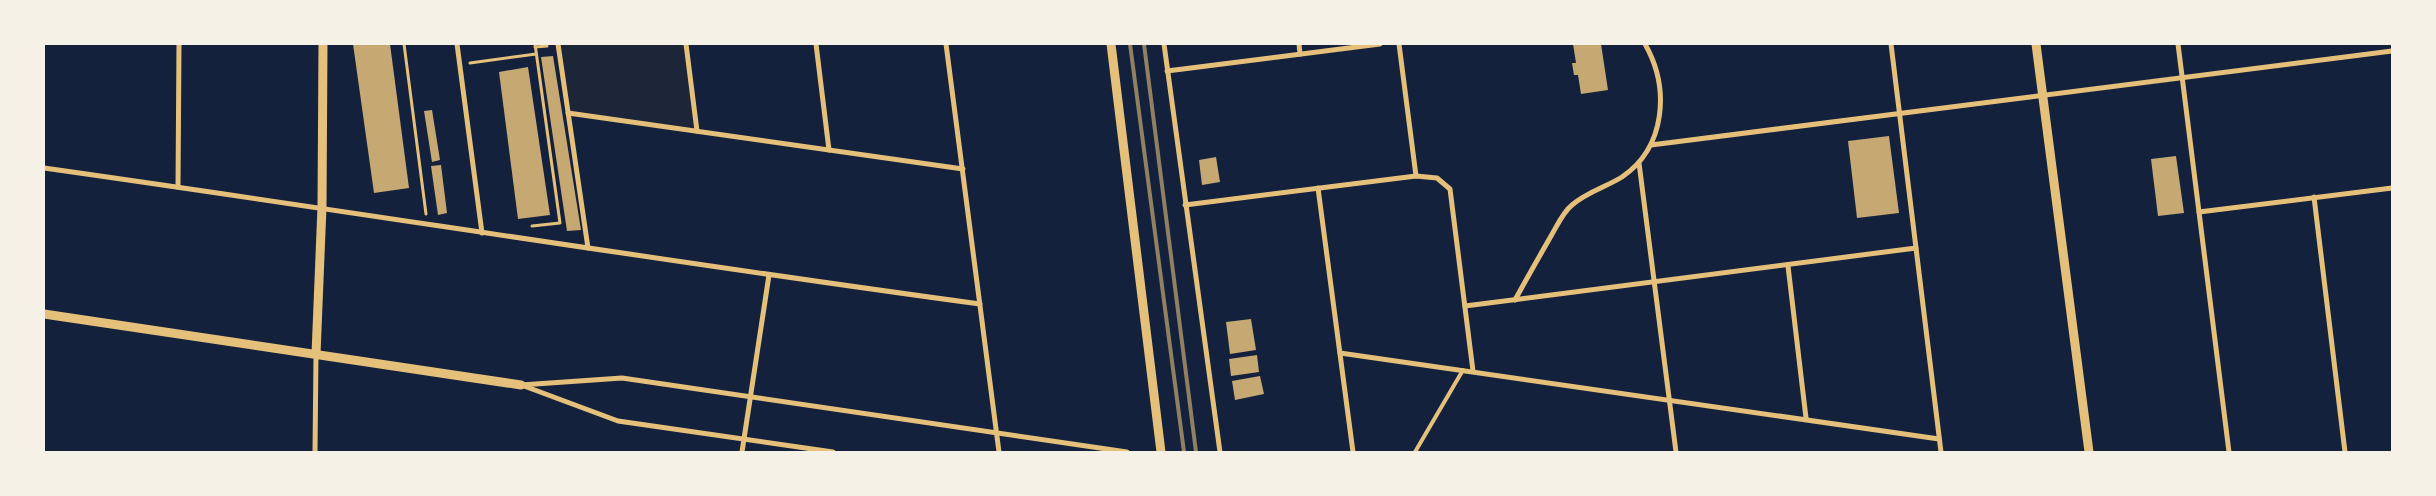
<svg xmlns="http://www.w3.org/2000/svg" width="2436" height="496" font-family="Mulish,sans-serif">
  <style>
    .green { fill: #1d2539 }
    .building { fill: #c6a872 }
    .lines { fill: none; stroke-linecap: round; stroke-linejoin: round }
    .path { stroke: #e5c07b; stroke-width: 3 }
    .service { stroke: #e5c07b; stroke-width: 4 }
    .minor { stroke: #e5c07b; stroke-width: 5 }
    .tertiary { stroke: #e5c07b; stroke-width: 9 }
    .rail { stroke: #918062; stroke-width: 4 }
  </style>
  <rect width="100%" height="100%" fill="#14213d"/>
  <path class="green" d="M558,44H686L697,131L568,113Z"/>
  <g class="building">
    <path d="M353,44H390L409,188L374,193Z"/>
    <path d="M1573,44H1601L1608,90L1581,94L1578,75H1574L1572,63H1576Z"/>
    <path d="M553,56L581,230L567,231L541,57Z"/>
    <path d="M528,67L550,215L518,219L499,72Z"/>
    <path d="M432,110L440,160L432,162L424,111Z"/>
    <path d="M1889,136L1899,213L1857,218L1848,141Z"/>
    <path d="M2176,156L2184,213L2158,216L2151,159Z"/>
    <path d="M1216,157L1220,182L1202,185L1199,160Z"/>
    <path d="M441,165L447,213L438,215L431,166Z"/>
    <path d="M1251,319L1256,350L1230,354L1226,322Z"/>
    <path d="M1257,355L1259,372L1231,376L1229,359Z"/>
    <path d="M1260,376L1264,394L1235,400L1232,381Z"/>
  </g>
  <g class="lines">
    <g class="path">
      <path d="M404,44L426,214"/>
      <path d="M535,47L547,46"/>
      <path d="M470,63L536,54"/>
      <path d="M532,226L560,223L535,44"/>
    </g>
    <path class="service" d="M1415,452L1463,370"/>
    <g class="minor">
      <path d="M457,44L482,233"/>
      <path d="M558,44L588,248"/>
      <path d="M686,44L697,131"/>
      <path d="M816,44L829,150"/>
      <path d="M946,44L999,452"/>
      <path d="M1164,44L1220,452"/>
      <path d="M1299,44L1300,54"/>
      <path d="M1399,44L1416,176"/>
      <path d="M1891,44L1941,452"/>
      <path d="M2178,44L2229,452"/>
      <path d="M1167,71L1380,44"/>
      <path d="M568,113L963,169"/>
      <path d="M1651,145L2392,51"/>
      <path d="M1639,163L1676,452"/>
      <path d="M44,168C356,212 668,262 980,304"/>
      <path d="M178,187L179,44"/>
      <path d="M1318,188L1353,452"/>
      <path d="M2314,197L2345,452"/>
      <path d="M1185,205L1416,176L1437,178L1450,189L1473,371"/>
      <path d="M2199,212L2392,188"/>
      <path d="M1788,266L1806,418"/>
      <path d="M1515,300C1527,278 1539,257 1551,236C1557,226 1563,212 1572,205C1587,192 1606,187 1622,177C1666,147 1670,88 1645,44"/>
      <path d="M1465,306L1916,248"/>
      <path d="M1340,353L1939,439"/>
      <path d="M521,385L622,378L1127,452"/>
      <path d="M524,386L618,421L833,452"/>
      <path d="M315,452L316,354"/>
      <path d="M742,452L769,275"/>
    </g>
    <g class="tertiary">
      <path d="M1111,44L1161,452"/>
      <path d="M2036,44L2089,452"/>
      <path d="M44,314L521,385"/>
      <path d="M316,354L322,207L323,44"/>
    </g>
    <g class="rail">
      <path d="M1130,44L1184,452"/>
      <path d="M1144,44L1196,452"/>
    </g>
  </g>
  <rect width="2436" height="496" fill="none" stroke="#f6f1e7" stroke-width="90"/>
</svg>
